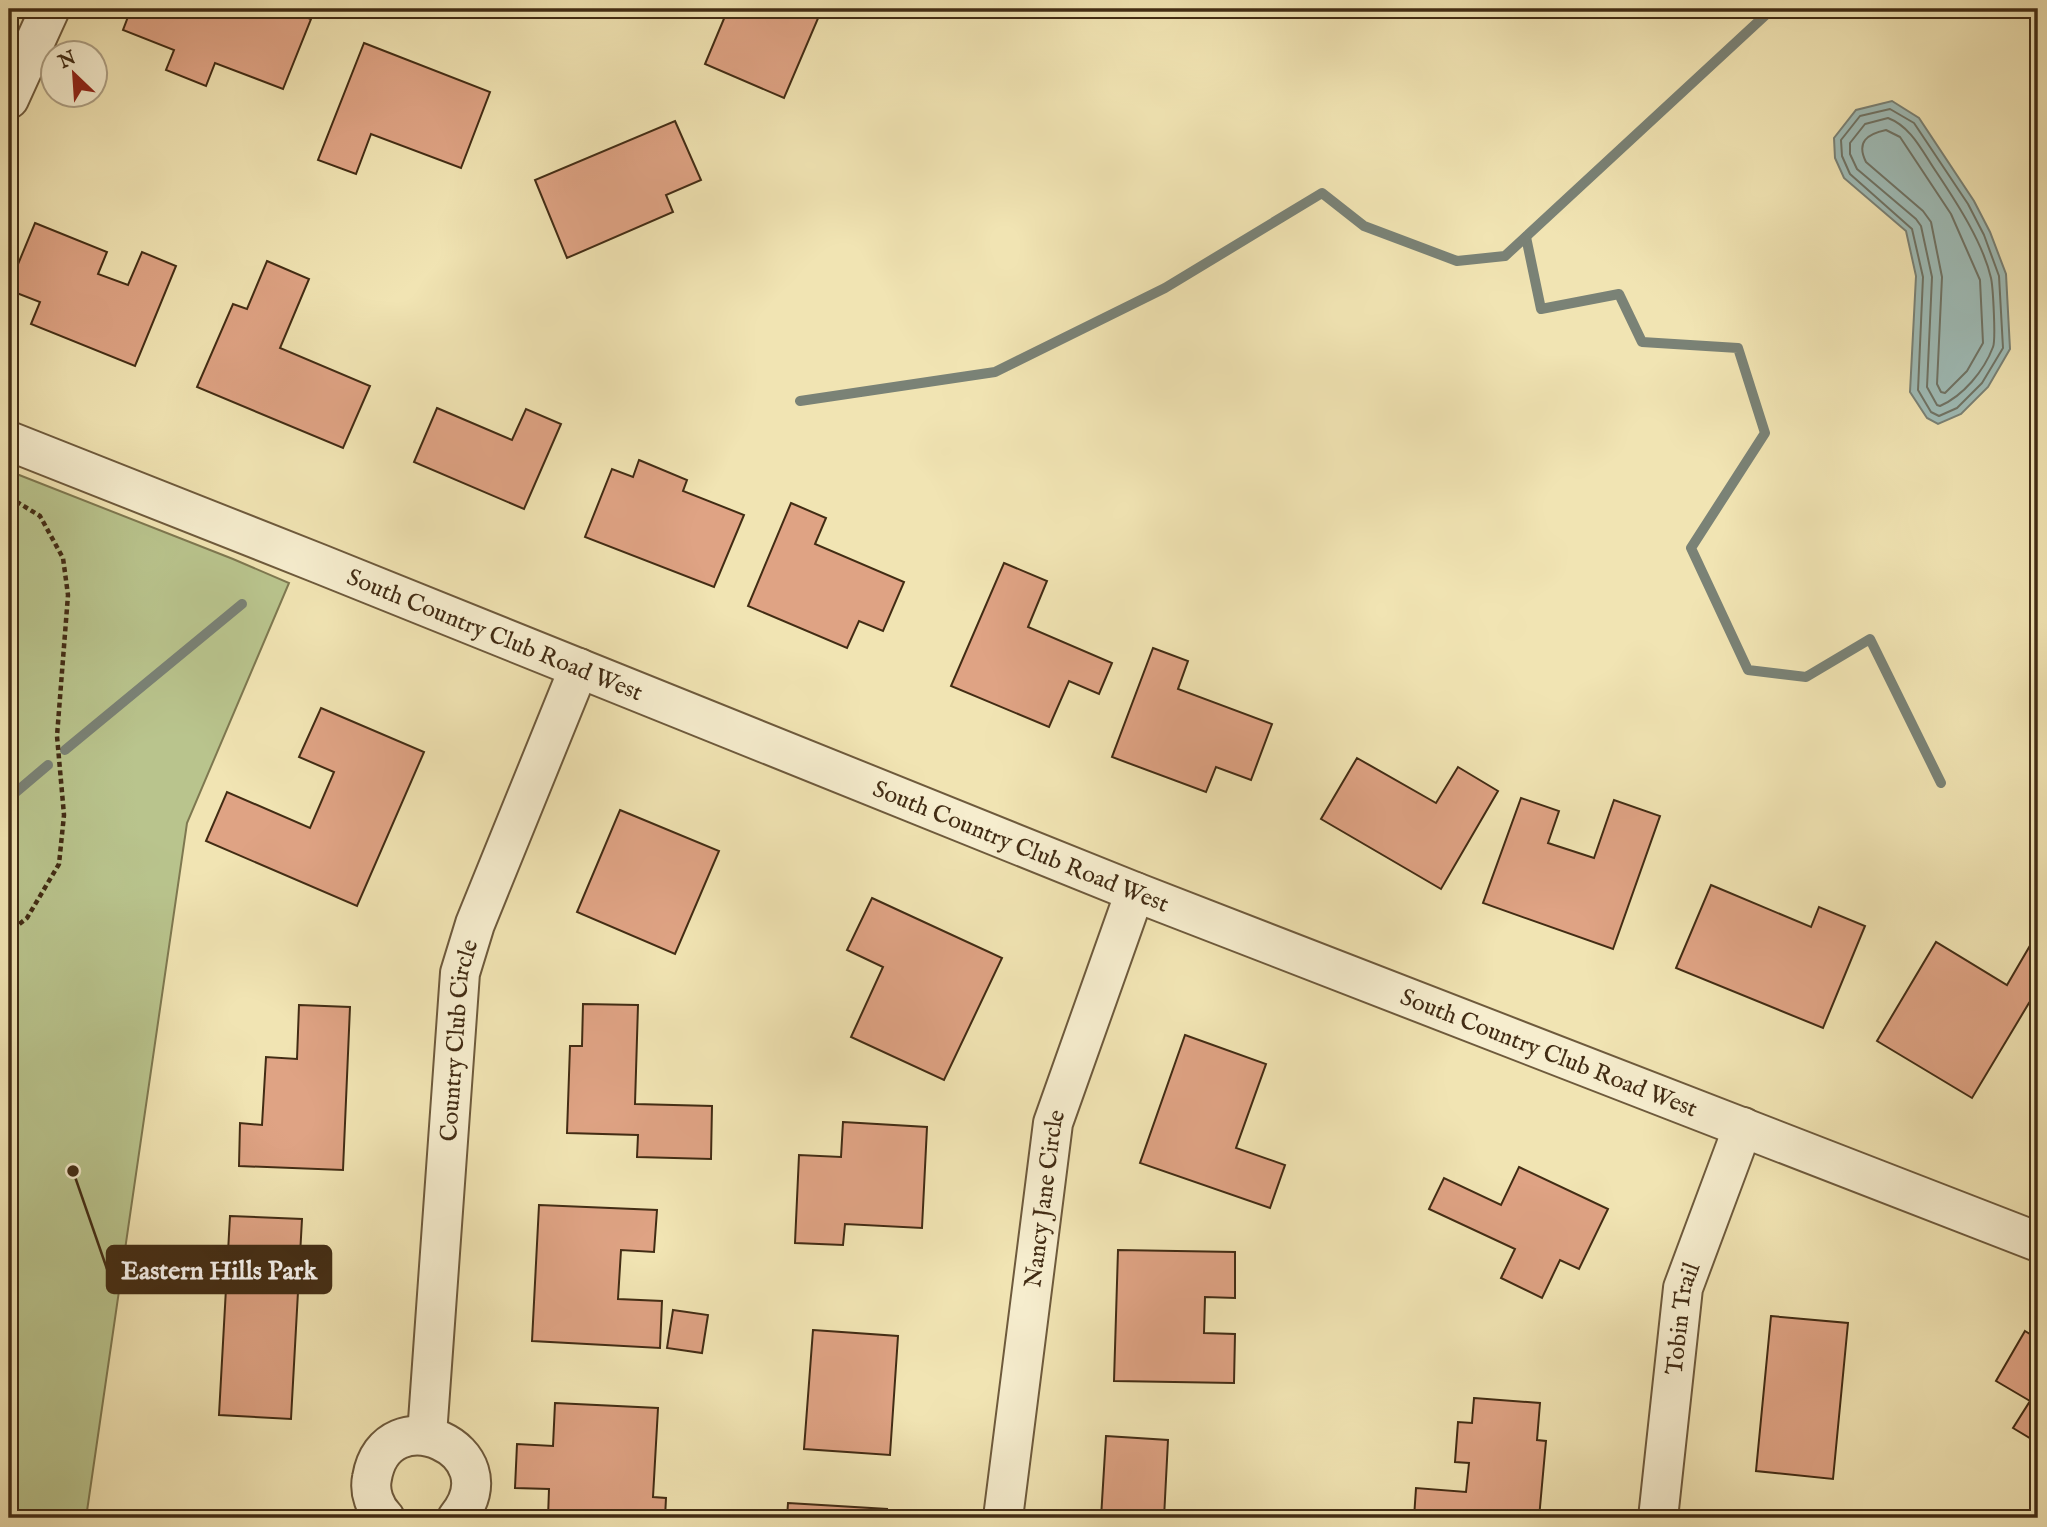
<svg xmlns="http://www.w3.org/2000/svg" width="2047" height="1527" font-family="'IM FELL English',serif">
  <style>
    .green { fill: #b9c48d; stroke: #7e7850; stroke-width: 2 }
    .water { fill: #9fbcb7; stroke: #7a8276; stroke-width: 2 }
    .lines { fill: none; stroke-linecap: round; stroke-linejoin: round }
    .shore { stroke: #707466; stroke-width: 2 }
    .stream { stroke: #7a8276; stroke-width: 10 }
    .building { fill: #dfa384; stroke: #422c14; stroke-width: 2 }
    .minor-casing { stroke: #6e5a3c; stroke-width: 42 }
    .path { stroke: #422c14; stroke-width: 4.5; stroke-dasharray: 5 3.5; stroke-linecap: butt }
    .minor { stroke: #f6edce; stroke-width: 38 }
    .labels { text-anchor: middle; stroke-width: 7; stroke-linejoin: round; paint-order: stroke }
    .street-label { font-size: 24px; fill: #422c14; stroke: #f6edce }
    .leader { fill: none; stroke: #422c14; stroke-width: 2.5 }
    .callout-dot { fill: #422c14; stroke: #f6edce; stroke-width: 2.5 }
    .callout { fill: #422c14; stroke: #422c14; stroke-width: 2.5 }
    .callout-label { font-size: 26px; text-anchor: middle; font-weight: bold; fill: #fff }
  </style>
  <rect width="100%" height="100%" fill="#f1e4b3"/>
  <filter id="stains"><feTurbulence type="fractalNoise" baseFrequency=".00286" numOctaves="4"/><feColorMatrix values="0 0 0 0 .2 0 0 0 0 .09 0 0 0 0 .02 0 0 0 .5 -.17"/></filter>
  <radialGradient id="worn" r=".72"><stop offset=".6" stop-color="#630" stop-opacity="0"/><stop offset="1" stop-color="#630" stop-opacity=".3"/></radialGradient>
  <path class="green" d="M9,471L233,559L289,583L187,823L86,1518H9Z"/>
  <path class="water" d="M1892,101L1919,118L1974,201L1990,232L2006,274L2010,349L1988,387L1961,414L1938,424L1927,418L1910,392L1916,276L1906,231L1844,178L1835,158L1834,138L1856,110Z"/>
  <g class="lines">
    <g class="shore">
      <path d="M1890,109L1914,123L1968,204L1984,235L1999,276L2003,348L1982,383L1957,408L1939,416L1931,412L1918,390L1923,277L1912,229L1850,174L1842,156L1841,140L1860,116Z"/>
      <path d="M1888,118C1912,127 1923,153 1937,173C1957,203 1983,243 1991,278C1993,287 1996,340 1993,347C1984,371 1963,396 1940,406L1937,405L1927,387L1932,277L1921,226L1916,219L1857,169L1850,154V143L1865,124Z"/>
      <path d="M1886,130L1900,137L1951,214L1980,280L1983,343L1967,371L1945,393L1941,392L1937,384L1942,277L1931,222L1923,211L1866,162C1856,142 1867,134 1886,130Z"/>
    </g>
    <g class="stream">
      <path d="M1526,237L1541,309L1619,294L1642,342L1738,348L1765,433L1691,548L1748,670L1806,677L1870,639L1941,783"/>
      <path d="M800,401L995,372L1165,288L1322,193L1364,226L1457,261L1505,256L1772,9"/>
      <path d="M65,750L242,604"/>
      <path d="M9,798L48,765"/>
    </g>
  </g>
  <g class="building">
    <path d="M131,9H284L311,19L283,89L215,63L206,86L166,70L174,50L123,30Z"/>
    <path d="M728,9H822L784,98L705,64Z"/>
    <path d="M364,43L490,92L461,168L371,134L356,174L318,160Z"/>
    <path d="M675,121L701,180L666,195L673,212L567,258L535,180Z"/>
    <path d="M35,223L107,252L98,274L128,285L142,252L176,266L135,366L31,324L40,302L9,290V286Z"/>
    <path d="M267,261L309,279L280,348L370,386L343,448L197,387L233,304L247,309Z"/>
    <path d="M437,408L512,440L526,409L561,424L524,509L414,462Z"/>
    <path d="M639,460L687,480L683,491L744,515L714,587L585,537L612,469L633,477Z"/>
    <path d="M791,503L826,518L815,544L904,582L883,631L859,621L847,648L748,606Z"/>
    <path d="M1004,563L1047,581L1028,627L1112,663L1099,694L1069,681L1049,727L951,686Z"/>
    <path d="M1153,648L1188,661L1178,689L1272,724L1251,780L1216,767L1206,792L1112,757Z"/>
    <path d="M321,708L424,752L357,906L206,841L227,792L310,828L334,772L299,757Z"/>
    <path d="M1357,758L1436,803L1458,767L1498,791L1441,889L1321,819Z"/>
    <path d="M1521,798L1559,811L1548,843L1594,858L1614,800L1660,816L1613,949L1483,903Z"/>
    <path d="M620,810L719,851L675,954L577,912Z"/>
    <path d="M1711,885L1811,927L1819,907L1865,926L1823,1028L1676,968Z"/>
    <path d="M872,898L1002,958L944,1080L851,1037L883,967L847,950Z"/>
    <path d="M2038,932V1009L2029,1003L1972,1098L1877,1041L1936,942L2007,985Z"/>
    <path d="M583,1004L638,1005L635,1104L712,1106L711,1159L637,1157L638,1135L567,1133L570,1046H582Z"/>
    <path d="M299,1005L350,1007L343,1170L239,1166L240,1123L262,1125L266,1057L297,1059Z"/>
    <path d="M1185,1035L1266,1064L1236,1148L1285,1165L1270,1208L1140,1163Z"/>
    <path d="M843,1122L927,1127L922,1228L845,1224L843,1245L795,1243L799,1155L841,1157Z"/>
    <path d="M1519,1167L1608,1209L1579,1269L1560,1260L1542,1298L1501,1278L1515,1249L1429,1209L1444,1178L1501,1205Z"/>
    <path d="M539,1205L657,1210L654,1252L621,1250L618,1299L662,1301L660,1348L532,1341Z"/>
    <path d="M230,1216L302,1219L291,1419L219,1415Z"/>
    <path d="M1118,1250L1235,1252V1298L1205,1297L1204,1333L1235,1334L1234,1383L1114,1381Z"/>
    <path d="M673,1310L708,1315L702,1353L667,1348Z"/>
    <path d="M1771,1316L1848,1323L1833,1479L1756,1471Z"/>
    <path d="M813,1330L898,1336L890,1455L804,1449Z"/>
    <path d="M2025,1331L2038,1339V1443L2013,1428L2030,1401L1996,1381Z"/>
    <path d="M1474,1398L1540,1403L1537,1440L1546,1441L1539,1518H1414L1416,1488L1466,1492L1469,1463L1455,1462L1458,1422L1472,1423Z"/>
    <path d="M555,1403L658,1408L653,1497L666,1498L665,1518H548L549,1489L515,1488L517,1444L553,1446Z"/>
    <path d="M1106,1436L1168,1440L1164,1518H1101Z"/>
    <path d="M788,1503L887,1509L886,1518H787Z"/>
  </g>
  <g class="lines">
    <defs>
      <g id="minor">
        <path d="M9,99L50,9"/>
        <path id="s1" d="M9,441L320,564L1135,892L2038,1242"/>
        <path id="s2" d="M427,1435L460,973L475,924L579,668"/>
        <path d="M385,1518C375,1508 369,1492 372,1478C386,1394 513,1450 457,1518"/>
        <path id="s3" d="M1003,1518L1053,1123L1135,892"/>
        <path id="s4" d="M1658,1518L1683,1288L1743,1127"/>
      </g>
    </defs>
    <use href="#minor" class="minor-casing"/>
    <path class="path" d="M9,497L40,516L63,558L68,595L57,736L64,815L59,864L27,918L9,932"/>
    <use href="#minor" class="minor"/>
  </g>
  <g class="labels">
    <g class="street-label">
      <text dy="8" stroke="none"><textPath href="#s1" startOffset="523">South Country Club Road West</textPath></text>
      <text dy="8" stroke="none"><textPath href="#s1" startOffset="1090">South Country Club Road West</textPath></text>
      <text dy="8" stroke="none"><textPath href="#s2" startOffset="396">Country Club Circle</textPath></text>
      <text dy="8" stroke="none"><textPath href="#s1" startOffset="1657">South Country Club Road West</textPath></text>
      <text dy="8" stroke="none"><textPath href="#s3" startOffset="322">Nancy Jane Circle</textPath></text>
      <text dy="8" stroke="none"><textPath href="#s4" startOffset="201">Tobin Trail</textPath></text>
    </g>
  </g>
  <path class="leader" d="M73 1171L107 1269"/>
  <circle class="callout-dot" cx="73" cy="1171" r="7"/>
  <rect class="callout" x="107" y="1246" width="224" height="47" rx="7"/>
  <g class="callout-label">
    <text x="219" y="1279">Eastern Hills Park</text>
  </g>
  <rect width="2047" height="1527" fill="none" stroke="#f1e4b3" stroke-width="35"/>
  <rect x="10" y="10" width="2026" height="1506" fill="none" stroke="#422c14" stroke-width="3.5"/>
  <rect x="18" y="18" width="2012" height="1492" fill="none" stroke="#422c14" stroke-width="2"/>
  <g transform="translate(74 74) rotate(335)"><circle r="33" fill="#f6edce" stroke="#aea084" stroke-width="2"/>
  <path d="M0-5L12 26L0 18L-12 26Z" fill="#8f2418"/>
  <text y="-10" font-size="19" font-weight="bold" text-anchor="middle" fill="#422c14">N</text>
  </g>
  <rect width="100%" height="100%" filter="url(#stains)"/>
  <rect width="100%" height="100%" fill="url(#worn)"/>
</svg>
